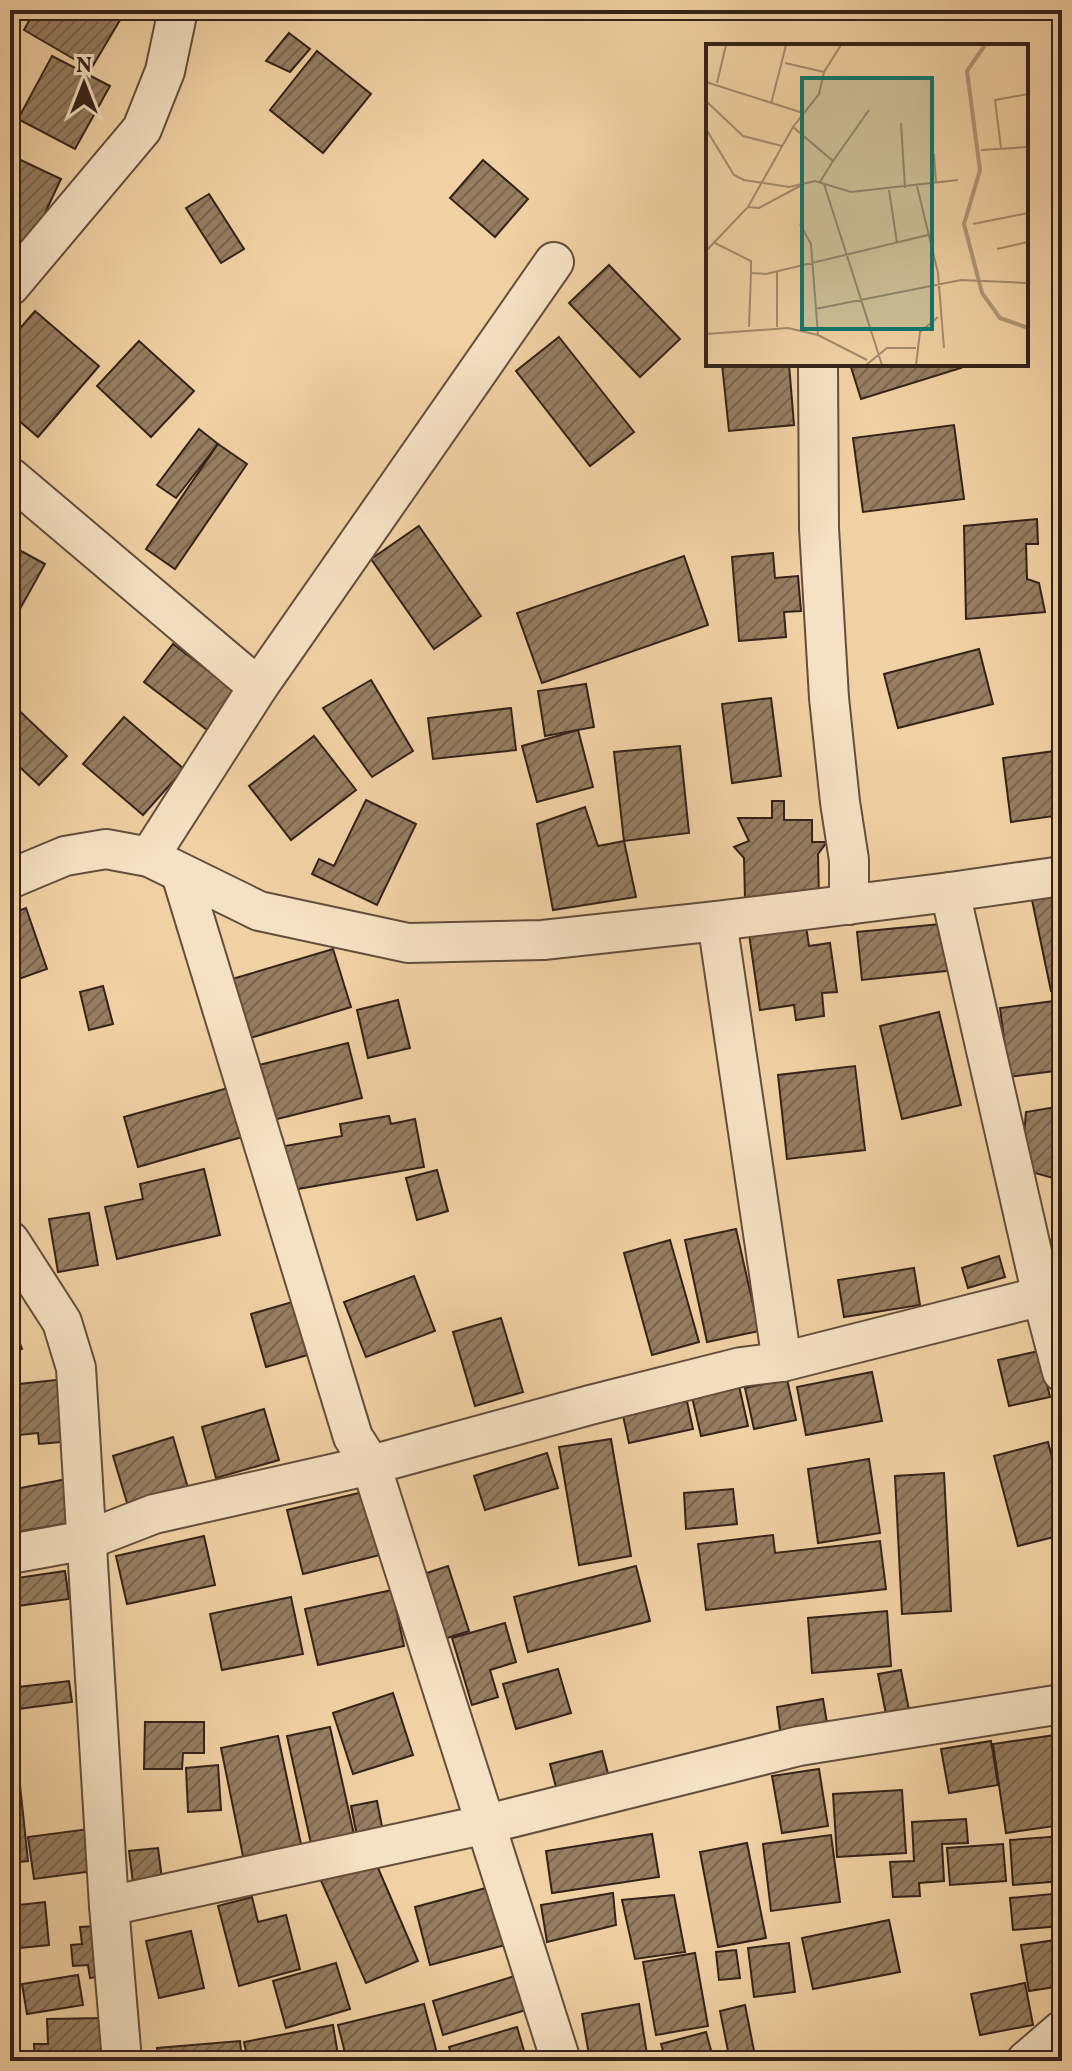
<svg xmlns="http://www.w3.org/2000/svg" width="1072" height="2071" font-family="Vollkorn,serif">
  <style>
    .building { fill: url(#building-hatch); stroke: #352219; stroke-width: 2 }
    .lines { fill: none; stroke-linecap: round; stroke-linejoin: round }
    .minor-casing { stroke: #644e3c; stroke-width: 42 }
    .minor { stroke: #f5e1c3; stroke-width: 38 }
    .inset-river { fill: none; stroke: #b09674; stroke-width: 4 }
    .inset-road { fill: none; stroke: #a58b6c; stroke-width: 2 }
    .view { fill: #0f766e; fill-opacity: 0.15; stroke: #0f766e; stroke-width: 4 }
    .inset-edge { fill: none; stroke: #352219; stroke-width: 4 }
  </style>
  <defs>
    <pattern id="building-hatch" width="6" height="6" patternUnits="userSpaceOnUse" patternTransform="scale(2)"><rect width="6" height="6" fill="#967d61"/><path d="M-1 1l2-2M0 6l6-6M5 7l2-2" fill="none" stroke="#7b664f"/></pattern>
  </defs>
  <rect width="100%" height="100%" fill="#f0d1a3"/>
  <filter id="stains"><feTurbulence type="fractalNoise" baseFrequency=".0025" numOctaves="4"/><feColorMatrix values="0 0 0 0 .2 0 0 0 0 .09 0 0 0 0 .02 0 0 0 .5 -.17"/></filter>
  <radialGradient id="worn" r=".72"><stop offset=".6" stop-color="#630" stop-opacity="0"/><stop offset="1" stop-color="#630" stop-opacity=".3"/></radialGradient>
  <g class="building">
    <path d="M35,10H126L91,69L24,30Z"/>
    <path d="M289,33L310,49L290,72L266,61Z"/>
    <path d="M317,51L371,94L323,153L270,110Z"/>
    <path d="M52,56L110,86L75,149L18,119Z"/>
    <path d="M10,155L61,179L20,266L10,261Z"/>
    <path d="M483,160L528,199L495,237L450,198Z"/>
    <path d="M209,194L244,249L221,263L186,208Z"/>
    <path d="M609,265L680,339L640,377L569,303Z"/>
    <path d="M35,311L99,366L38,437L10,413V340Z"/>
    <path d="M559,337L634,432L590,466L516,371Z"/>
    <path d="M139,341L194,391L151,437L97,386Z"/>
    <path d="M722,364H789L794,425L729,431Z"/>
    <path d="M850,364H959L961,368L861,399Z"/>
    <path d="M954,425L964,499L863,512L853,438Z"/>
    <path d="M199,429L218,444L176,498L157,485Z"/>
    <path d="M218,444L247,464L175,569L146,549Z"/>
    <path d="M1037,519L1038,544H1026L1027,579L1039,583L1045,612L966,619L964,526Z"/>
    <path d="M419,526L481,616L434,649L371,559Z"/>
    <path d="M10,545L45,564L10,627Z"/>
    <path d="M773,553L775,578L798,576L801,611L784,612L786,637L739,641L732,557Z"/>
    <path d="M684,556L708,625L542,683L517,613Z"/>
    <path d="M173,644L239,694L210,732L144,682Z"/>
    <path d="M979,649L993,704L898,728L884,674Z"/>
    <path d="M371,680L413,751L372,777L323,708Z"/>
    <path d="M586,684L594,727L545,736L538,691Z"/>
    <path d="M771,698L781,776L732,783L722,704Z"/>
    <path d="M10,702L67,756L39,785L10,758Z"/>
    <path d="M511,708L516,750L433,759L428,718Z"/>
    <path d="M124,717L184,769L143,815L83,764Z"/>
    <path d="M578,730L593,787L537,802L522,746Z"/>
    <path d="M314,736L356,790L291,840L249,786Z"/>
    <path d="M680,746L689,833L624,841L614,752Z"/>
    <path d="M1062,750V815L1011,822L1003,758Z"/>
    <path d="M366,800L416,824L377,905L312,874L319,859L334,866Z"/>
    <path d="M772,801H784V820H812V842H827L818,854L819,898L745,899L744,858L734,847L749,841L738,818H772Z"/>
    <path d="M585,807L598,846L624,841L636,897L553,910L537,824Z"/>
    <path d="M1062,894V989L1051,991L1032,900Z"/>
    <path d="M26,908L47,969L10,982V914Z"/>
    <path d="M951,923L955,970L862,980L857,932Z"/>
    <path d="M806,926L809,946L830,943L837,992L822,993L824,1016L796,1020L794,1005L760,1010L749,934Z"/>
    <path d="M333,949L351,1007L247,1039L229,980Z"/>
    <path d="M103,986L113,1024L89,1030L80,992Z"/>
    <path d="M398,1000L410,1048L368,1058L357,1010Z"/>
    <path d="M1062,1000V1070L1009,1077L1000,1008Z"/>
    <path d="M939,1012L961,1105L902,1119L880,1026Z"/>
    <path d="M348,1043L362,1098L273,1120L259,1065Z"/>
    <path d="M855,1066L865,1150L787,1159L778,1075Z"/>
    <path d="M228,1088L242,1137L138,1167L124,1117Z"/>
    <path d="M1062,1106V1173L1053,1178L1031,1172L1022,1159L1026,1112Z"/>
    <path d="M389,1116L391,1124L415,1119L424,1167L292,1190L285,1146L342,1136L340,1124Z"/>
    <path d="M204,1169L220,1235L117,1259L105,1207L143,1199L140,1184Z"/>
    <path d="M437,1170L448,1211L417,1220L406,1178Z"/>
    <path d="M89,1213L98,1265L58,1272L49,1219Z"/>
    <path d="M1057,1217H1062V1277L1054,1279L1047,1241L1061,1238Z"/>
    <path d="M736,1229L759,1331L707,1342L685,1240Z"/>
    <path d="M670,1240L699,1342L652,1355L624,1253Z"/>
    <path d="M999,1256L1005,1277L968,1288L962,1268Z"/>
    <path d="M914,1268L920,1305L844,1317L838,1280Z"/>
    <path d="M414,1276L435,1331L366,1357L344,1302Z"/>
    <path d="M303,1299L318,1352L266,1367L251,1314Z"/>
    <path d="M10,1318L22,1349L10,1353Z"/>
    <path d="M501,1318L523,1392L475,1406L453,1332Z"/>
    <path d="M1039,1351L1050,1397L1009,1406L998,1360Z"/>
    <path d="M872,1372L882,1421L806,1435L797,1387Z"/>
    <path d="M737,1377L748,1426L701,1436L692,1397Z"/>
    <path d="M65,1379L72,1441L39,1444L38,1433L10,1436V1385Z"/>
    <path d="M787,1379L796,1420L754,1429L745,1388Z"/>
    <path d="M686,1397L693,1429L629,1443L622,1411Z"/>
    <path d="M264,1409L279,1460L216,1478L202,1427Z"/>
    <path d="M173,1437L188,1488L128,1506L113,1456Z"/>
    <path d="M611,1439L631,1556L579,1565L559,1447Z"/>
    <path d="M1048,1442L1062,1495V1535L1018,1546L994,1456Z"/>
    <path d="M547,1453L558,1488L485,1510L474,1476Z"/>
    <path d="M869,1459L880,1533L818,1543L808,1469Z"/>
    <path d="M944,1473L951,1611L902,1614L895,1476Z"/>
    <path d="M67,1479L75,1522L10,1533V1490Z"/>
    <path d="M376,1489L392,1552L303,1574L287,1510Z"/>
    <path d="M733,1489L737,1524L686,1529L684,1493Z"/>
    <path d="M773,1535L775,1553L880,1541L886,1589L706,1610L698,1544Z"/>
    <path d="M204,1536L215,1585L127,1604L116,1556Z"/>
    <path d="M448,1566L469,1631L444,1639L424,1574Z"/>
    <path d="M636,1566L650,1621L528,1652L514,1597Z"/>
    <path d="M65,1571L69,1599L10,1607V1579Z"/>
    <path d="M392,1590L404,1646L318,1665L305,1609Z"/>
    <path d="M291,1597L303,1654L222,1670L210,1614Z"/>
    <path d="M887,1611L891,1666L812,1673L808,1618Z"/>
    <path d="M505,1623L516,1662L490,1670L498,1697L472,1705L452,1638Z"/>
    <path d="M10,1642L20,1677L10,1680Z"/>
    <path d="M558,1669L571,1713L516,1729L503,1684Z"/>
    <path d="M901,1670L910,1715L887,1719L878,1674Z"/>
    <path d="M69,1681L72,1702L10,1710V1688Z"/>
    <path d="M393,1693L413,1755L353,1774L333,1713Z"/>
    <path d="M823,1699L828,1729L781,1737L777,1707Z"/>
    <path d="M13,1719L28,1861L10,1863V1720Z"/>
    <path d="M145,1722H204V1753H183L182,1769H144Z"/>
    <path d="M330,1727L355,1839L312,1848L287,1736Z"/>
    <path d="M1062,1734V1825L1006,1833L993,1744Z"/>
    <path d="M278,1736L302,1849L244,1861L221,1748Z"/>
    <path d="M991,1741L998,1785L949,1793L941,1749Z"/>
    <path d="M602,1751L610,1781L558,1795L550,1764Z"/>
    <path d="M218,1765L221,1810L188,1812L186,1768Z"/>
    <path d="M819,1769L828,1826L782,1833L772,1776Z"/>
    <path d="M902,1790L906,1853L837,1857L833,1794Z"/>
    <path d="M377,1801L384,1837L358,1841L351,1806Z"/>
    <path d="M966,1819L968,1843L942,1844L944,1881L919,1883L920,1896L893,1897L890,1862L914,1861L912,1822Z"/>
    <path d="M96,1828L102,1870L34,1879L28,1837Z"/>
    <path d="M652,1834L659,1877L552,1893L546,1851Z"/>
    <path d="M831,1835L840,1902L771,1911L763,1844Z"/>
    <path d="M1062,1836V1881L1013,1885L1010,1840Z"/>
    <path d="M747,1843L766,1938L718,1947L700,1852Z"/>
    <path d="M1003,1844L1006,1881L950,1885L947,1848Z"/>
    <path d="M158,1848L163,1887L134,1891L129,1851Z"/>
    <path d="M372,1854L418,1961L366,1983L319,1876Z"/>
    <path d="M497,1885L513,1943L430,1965L415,1907Z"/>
    <path d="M613,1893L616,1925L547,1942L541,1905Z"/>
    <path d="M1062,1893V1926L1013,1930L1010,1898Z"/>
    <path d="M674,1895L685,1952L635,1959L622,1900Z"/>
    <path d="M252,1897L258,1922L286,1915L300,1969L239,1986L218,1906Z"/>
    <path d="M45,1902L49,1945L10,1949V1906Z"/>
    <path d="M889,1920L900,1972L813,1989L802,1938Z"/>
    <path d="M97,1926L102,1976L90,1978L88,1965L73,1966L71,1945L82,1944L80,1927Z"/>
    <path d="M191,1931L204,1988L159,1998L146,1941Z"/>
    <path d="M1062,1939V1986L1029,1991L1021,1945Z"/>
    <path d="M789,1943L795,1992L754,1997L748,1948Z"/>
    <path d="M736,1950L740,1978L719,1980L716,1952Z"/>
    <path d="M695,1953L708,2026L656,2035L643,1962Z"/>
    <path d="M336,1963L350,2009L286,2028L273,1981Z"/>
    <path d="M78,1975L83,2005L27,2014L22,1984Z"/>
    <path d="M518,1975L529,2009L443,2035L433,2001Z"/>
    <path d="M1025,1983L1033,2025L980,2035L971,1994Z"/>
    <path d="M424,2004L438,2057L422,2061H347L338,2025Z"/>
    <path d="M639,2004L648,2061H590L582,2014Z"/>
    <path d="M745,2005L756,2061H730L720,2011Z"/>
    <path d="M102,2018L103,2061H35L34,2044H48L47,2019Z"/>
    <path d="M333,2025L339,2061H248L244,2042Z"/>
    <path d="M517,2027L527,2061H453L449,2047Z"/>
    <path d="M706,2032L714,2061H666L661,2044Z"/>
    <path d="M240,2041L242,2061H158L157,2048Z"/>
  </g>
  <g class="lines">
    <defs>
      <g id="minor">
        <path d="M10,286L142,129L165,71L178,10"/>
        <path d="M818,368L819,528L829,698L840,802L849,860V905"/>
        <path d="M10,477L258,687L554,262"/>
        <path d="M149,857L258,687"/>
        <path d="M181,874L353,1437L371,1465L561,2061"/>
        <path d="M10,879L65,856L106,849L149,857L259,911L408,943L543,940L717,921L950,892L1062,876"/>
        <path d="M950,892L1042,1296L1062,1372"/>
        <path d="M717,921L782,1362"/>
        <path d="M10,1241L62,1322L76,1368L109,1906L122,2061"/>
        <path d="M10,1554L87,1540L154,1514L371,1465L590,1405L741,1367L782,1362L1042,1296"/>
        <path d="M109,1906L487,1824L799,1746L1062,1704"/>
        <path d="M1026,2061L1062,2030"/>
      </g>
    </defs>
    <use href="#minor" class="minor-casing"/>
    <use href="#minor" class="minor"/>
  </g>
  <g transform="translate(706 44)">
    <rect width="322" height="322" fill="#f0d1a3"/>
    <path class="inset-river" d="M279,1L261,27L274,126L258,180L276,249L294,274L322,284"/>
    <path class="inset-road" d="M79,19L118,28M0,38L97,69M11,39L20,1M0,57L37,92L76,102M65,60L80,1M195,79L199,144M87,83L127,117L163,66M0,85L28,131L38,136L83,143L109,137L145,148L252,136M295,104L289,56L322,50M275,106L322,103M228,110L230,139M114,138L127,117M118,140L176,321M211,142L232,229L238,304M183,146L191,199M42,163L53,164L94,142M94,180L105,200L112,291M267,180L322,169M7,198L45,217V229L60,230L222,191M291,205L322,198M0,207L42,163L87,83L113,50L118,28L135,1M71,228V283M109,265L255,236L322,239M43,283L45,229M0,290L82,284L112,291L161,316M160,321L181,304H210M210,321L214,288L232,273"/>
    <path class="view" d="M96,34H226V285H96Z"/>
    <rect width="322" height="322" class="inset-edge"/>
  </g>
  <rect width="1072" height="2071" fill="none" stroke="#f0d1a3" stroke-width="40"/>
  <rect x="12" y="12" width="1048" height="2047" fill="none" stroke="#352219" stroke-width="4"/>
  <rect x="20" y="20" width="1032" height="2031" fill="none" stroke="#352219" stroke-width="2"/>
  <g transform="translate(84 84)" stroke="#f5e1c3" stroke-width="6" paint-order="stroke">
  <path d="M0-6L14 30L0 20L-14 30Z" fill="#352219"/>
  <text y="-12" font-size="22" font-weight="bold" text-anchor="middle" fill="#352219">N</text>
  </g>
  <rect width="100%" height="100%" filter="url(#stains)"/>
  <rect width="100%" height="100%" fill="url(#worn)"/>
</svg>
